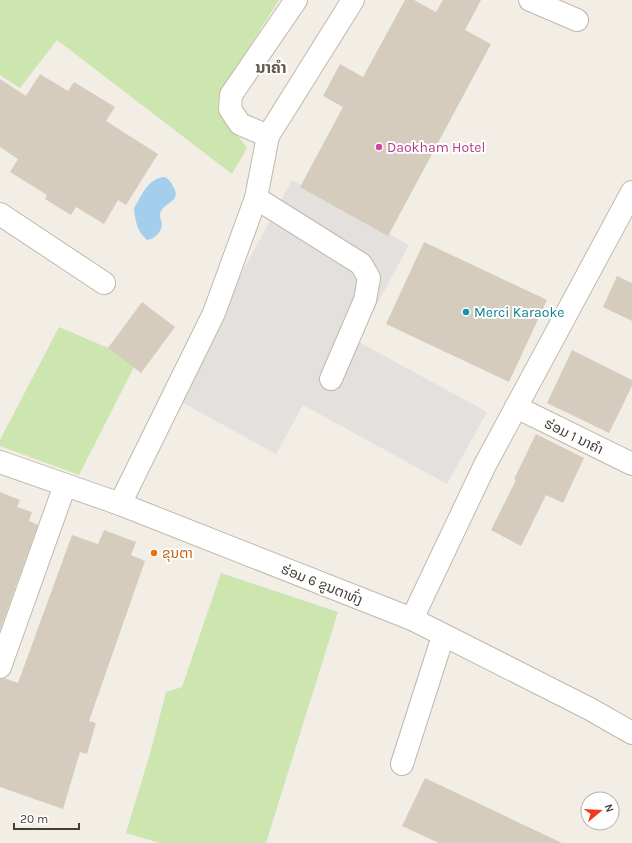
<svg xmlns="http://www.w3.org/2000/svg" width="632" height="843" font-family="Karla,'Noto Sans Lao',sans-serif">
  <style>
    .green { fill: #cde5af }
    .parking { fill: #e3e0dd }
    .water { fill: #a3cfed }
    .building { fill: #d6ccbe }
    .lines { fill: none; stroke-linecap: round; stroke-linejoin: round }
    .minor-casing { stroke: #c0b8ab; stroke-width: 24 }
    .minor { stroke: #fff; stroke-width: 22 }
    .hotel-dot { fill: #d1479c; stroke: #fff; stroke-width: 1.5 }
    .culture-dot { fill: #0f9aa8; stroke: #fff; stroke-width: 1.5 }
    .food-dot { fill: #e8710a; stroke: #fff; stroke-width: 1.5 }
    .labels { text-anchor: middle; stroke-width: 4; stroke-linejoin: round; paint-order: stroke }
    .hotel-label { font-size: 14px; fill: #b23c85; stroke: #fff; text-anchor: start }
    .culture-label { font-size: 14px; fill: #0d838f; stroke: #fff; text-anchor: start }
    .street-label { font-size: 14px; fill: #443e35; stroke: #fff }
    .food-label { font-size: 14px; fill: #c56008; stroke: #fff; text-anchor: start }
    .quarter-label { font-size: 16px; font-weight: bold; fill: #665c4d; stroke: #fff }
  </style>
  <rect width="100%" height="100%" fill="#f2eee5"/>
  <g class="green">
    <path d="M0,0H279L219,95L218,109L247,148L232,174L57,40L20,88L0,75Z"/>
    <path d="M59,327L108,348L134,367L79,475L0,446V440Z"/>
    <path d="M221,573L338,612L266,843H160L126,833L151,750L166,692L182,687Z"/>
  </g>
  <path class="parking" d="M292,180L409,245L357,341L487,412L447,484L303,405L276,454L174,398Z"/>
  <path class="water" d="M165,177C169,179 171,183 173,186C183,203 163,201 160,214C160,217 161,221 162,223C162,232 155,239 147,240C137,232 135,220 134,208C142,195 148,178 165,177Z"/>
  <g class="building">
    <path d="M405,0H414L436,12L443,0H481L465,30L491,44L388,236L300,187L343,107L323,96L340,64L363,77Z"/>
    <path d="M40,74L68,91L74,82L115,107L106,121L158,154L126,205L118,200L104,224L76,207L71,215L45,199L47,195L10,172L18,159L0,147V79L26,96Z"/>
    <path d="M424,242L547,300L509,382L386,324Z"/>
    <path d="M617,276L632,283V321L603,307Z"/>
    <path d="M142,302L175,327L141,373L108,348Z"/>
    <path d="M572,350L632,380V386L609,433L547,403Z"/>
    <path d="M536,434L584,458L563,503L546,495L521,546L491,530L516,480L514,479Z"/>
    <path d="M0,492L20,500L17,507L32,512L29,521L38,525L0,630Z"/>
    <path d="M104,530L136,542L131,555L145,561L89,721L96,723L87,754L80,752L63,809L0,787V679L4,678L18,683L72,535L98,544Z"/>
    <path d="M425,778L562,843H439L402,826Z"/>
  </g>
  <g class="lines">
    <defs>
      <g id="minor">
        <path d="M530,0L577,20"/>
        <path d="M268,136L240,124L230,109L231,95L296,0"/>
        <path d="M256,198L361,264L369,278L365,300L331,379"/>
        <path d="M0,214L104,283"/>
        <path d="M516,407L632,464"/>
        <path d="M0,462L120,504L412,619L590,709L632,733"/>
        <path d="M120,504L214,313L256,198L268,136L353,0"/>
        <path d="M412,619L485,465L632,192"/>
        <path d="M0,667L65,485"/>
        <path d="M402,764L443,636"/>
      </g>
    </defs>
    <use href="#minor" class="minor-casing"/>
    <use href="#minor" class="minor"/>
  </g>
  <circle class="hotel-dot" cx="379" cy="147" r="4"/>
  <circle class="culture-dot" cx="466" cy="312" r="4"/>
  <circle class="food-dot" cx="154" cy="553" r="4"/>
  <g class="labels">
    <g class="hotel-label">
      <text x="387" y="152">Daokham Hotel</text>
    </g>
    <g class="culture-label">
      <text x="474" y="317">Merci Karaoke</text>
    </g>
    <g class="street-label">
      <text transform="translate(574 436) rotate(26)" y="5">ຮ່ອມ 1 ນາຄຳ</text>
      <text transform="translate(322 584) rotate(22)" y="5">ຮ່ອມ 6 ຂູນຕາທົ່ງ</text>
    </g>
    <g class="food-label">
      <text x="162" y="558">ຂຸນຕາ</text>
    </g>
    <g class="quarter-label">
      <text x="271" y="73">ນາຄຳ</text>
    </g>
  </g>
  <g transform="translate(600 811) rotate(72)"><circle r="19" fill="#ffffff" stroke="#b4b2ae"/>
  <path d="M0-3L7 15L0 10L-7 15Z" fill="#f13a1d"/>
  <text y="-6" font-size="11" font-weight="bold" text-anchor="middle" fill="#443e35">N</text>
  </g>
  <path d="M14 823v6h65v-6" fill="none" stroke="#443e35" stroke-width="2"/>
  <text x="20" y="823" font-size="12" fill="#443e35" stroke="#ffffff" stroke-width="3" paint-order="stroke">20 m</text>
</svg>
